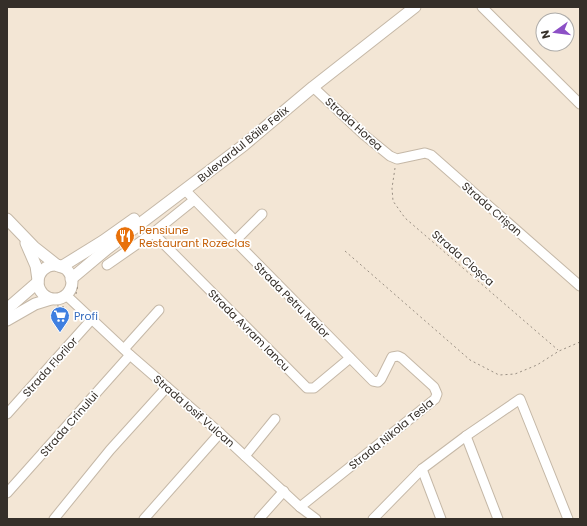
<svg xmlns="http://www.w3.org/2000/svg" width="587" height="526" font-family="Poppins,sans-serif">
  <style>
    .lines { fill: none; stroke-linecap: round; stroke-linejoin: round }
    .minor-casing { stroke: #c5b8a7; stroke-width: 11 }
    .major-casing { stroke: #c5b8a7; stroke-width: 13 }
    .path { stroke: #998f83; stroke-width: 1; stroke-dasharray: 2 3; stroke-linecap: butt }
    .minor { stroke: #fff; stroke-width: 9 }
    .major { stroke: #fff; stroke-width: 11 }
    .labels { text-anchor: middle; stroke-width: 3.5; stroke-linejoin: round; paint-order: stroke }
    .street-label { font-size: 11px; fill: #352f29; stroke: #fff }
    .food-label { font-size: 11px; fill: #c56008; stroke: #fff; text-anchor: start }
    .shop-label { font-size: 11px; fill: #366cbe; stroke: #fff; text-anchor: start }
  </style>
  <rect width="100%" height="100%" fill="#f3e6d5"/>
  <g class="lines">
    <defs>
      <g id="minor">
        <path d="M482,7L580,104"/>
        <path d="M313,87L363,134L390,156L397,159L425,153L431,155L580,286"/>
        <path d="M185,190L373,381L378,382L381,379L392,357L398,356L402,358L434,387L437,394L435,399L300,507"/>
        <path d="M153,233L307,388H314L350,358"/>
        <path d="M235,241L262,214"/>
        <path d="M107,265L153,233L194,200"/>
        <path d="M66,295L130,355L220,433L300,507L316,519"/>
        <path d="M124,349L159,310"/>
        <path d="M7,414L92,319"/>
        <path d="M466,436L498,519"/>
        <path d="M245,456L275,419"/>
        <path d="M422,469L441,519"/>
        <path d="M7,493L130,355"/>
        <path d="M54,519L110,450L167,387"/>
        <path d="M144,519L220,433"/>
        <path d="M259,519L284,491"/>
        <path d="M373,519L422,469L466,436L520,399L568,519"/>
      </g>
      <g id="major">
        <path d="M7,219L34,247L58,266"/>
        <path d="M26,243L36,266L38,280"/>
        <circle cx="55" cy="282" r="17"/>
        <path d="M61,267L103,241L134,219"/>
        <path d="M71,279L108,248L244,145L313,87L415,7"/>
        <path d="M7,309L38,282"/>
        <path d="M7,320L35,304L51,299"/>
      </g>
    </defs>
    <use href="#minor" class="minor-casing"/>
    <use href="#major" class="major-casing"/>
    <g class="path">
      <path d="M395,168L392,188L393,201L405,218L558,350"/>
      <path d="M345,251L470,360L499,375L515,374L537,365L559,351L580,342"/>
      <path d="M76,294L78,285"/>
      <path d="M57,306L67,307"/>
    </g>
    <use href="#minor" class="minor"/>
    <use href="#major" class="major"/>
  </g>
  <defs>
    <symbol id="restaurant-pin" viewBox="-11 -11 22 30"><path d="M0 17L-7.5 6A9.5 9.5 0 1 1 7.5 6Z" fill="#e8710a" stroke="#fff"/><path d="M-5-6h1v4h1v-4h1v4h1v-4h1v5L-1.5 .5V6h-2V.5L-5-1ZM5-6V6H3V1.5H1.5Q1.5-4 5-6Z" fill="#fff"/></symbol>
    <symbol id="supermarket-pin" viewBox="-11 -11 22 30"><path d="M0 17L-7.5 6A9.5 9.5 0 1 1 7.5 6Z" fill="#3f7fe0" stroke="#fff"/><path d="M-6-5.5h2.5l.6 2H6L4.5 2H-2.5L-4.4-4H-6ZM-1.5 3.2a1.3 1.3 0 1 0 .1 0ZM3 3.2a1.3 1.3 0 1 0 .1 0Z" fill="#fff"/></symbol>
  </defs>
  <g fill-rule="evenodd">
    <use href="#restaurant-pin" x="114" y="225" width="22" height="30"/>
    <use href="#supermarket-pin" x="49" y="305" width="22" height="30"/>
  </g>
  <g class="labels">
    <g class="street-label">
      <text transform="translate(354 124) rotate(42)" y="4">Strada Horea</text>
      <text transform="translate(243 144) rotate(-39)" y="4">Bulevardul Băile Felix</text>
      <text transform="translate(492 209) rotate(41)" y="4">Strada Crișan</text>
      <text transform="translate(463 258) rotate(41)" y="4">Strada Cloșca</text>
      <text transform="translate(292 300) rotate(45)" y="4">Strada Petru Maior</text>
      <text transform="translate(249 330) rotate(45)" y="4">Strada Avram Iancu</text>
      <text transform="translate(50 367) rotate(-48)" y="4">Strada Florilor</text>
      <text transform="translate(194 411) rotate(41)" y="4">Strada Iosif Vulcan</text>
      <text transform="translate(69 424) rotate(-49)" y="4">Strada Crinului</text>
      <text transform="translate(391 434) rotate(-39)" y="4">Strada Nikola Tesla</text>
    </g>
    <g class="food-label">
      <text x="139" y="234">Pensiune<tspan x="139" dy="13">Restaurant Rozeclas</tspan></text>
    </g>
    <g class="shop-label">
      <text x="74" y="320">Profi</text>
    </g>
  </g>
  <rect width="587" height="526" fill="none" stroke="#352f29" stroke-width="16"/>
  <g transform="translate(555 32) rotate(256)"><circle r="19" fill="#ffffff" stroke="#aeaca9"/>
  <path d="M0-3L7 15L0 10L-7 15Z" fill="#8c50c6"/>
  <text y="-6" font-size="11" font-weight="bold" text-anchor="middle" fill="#352f29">N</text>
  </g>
</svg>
